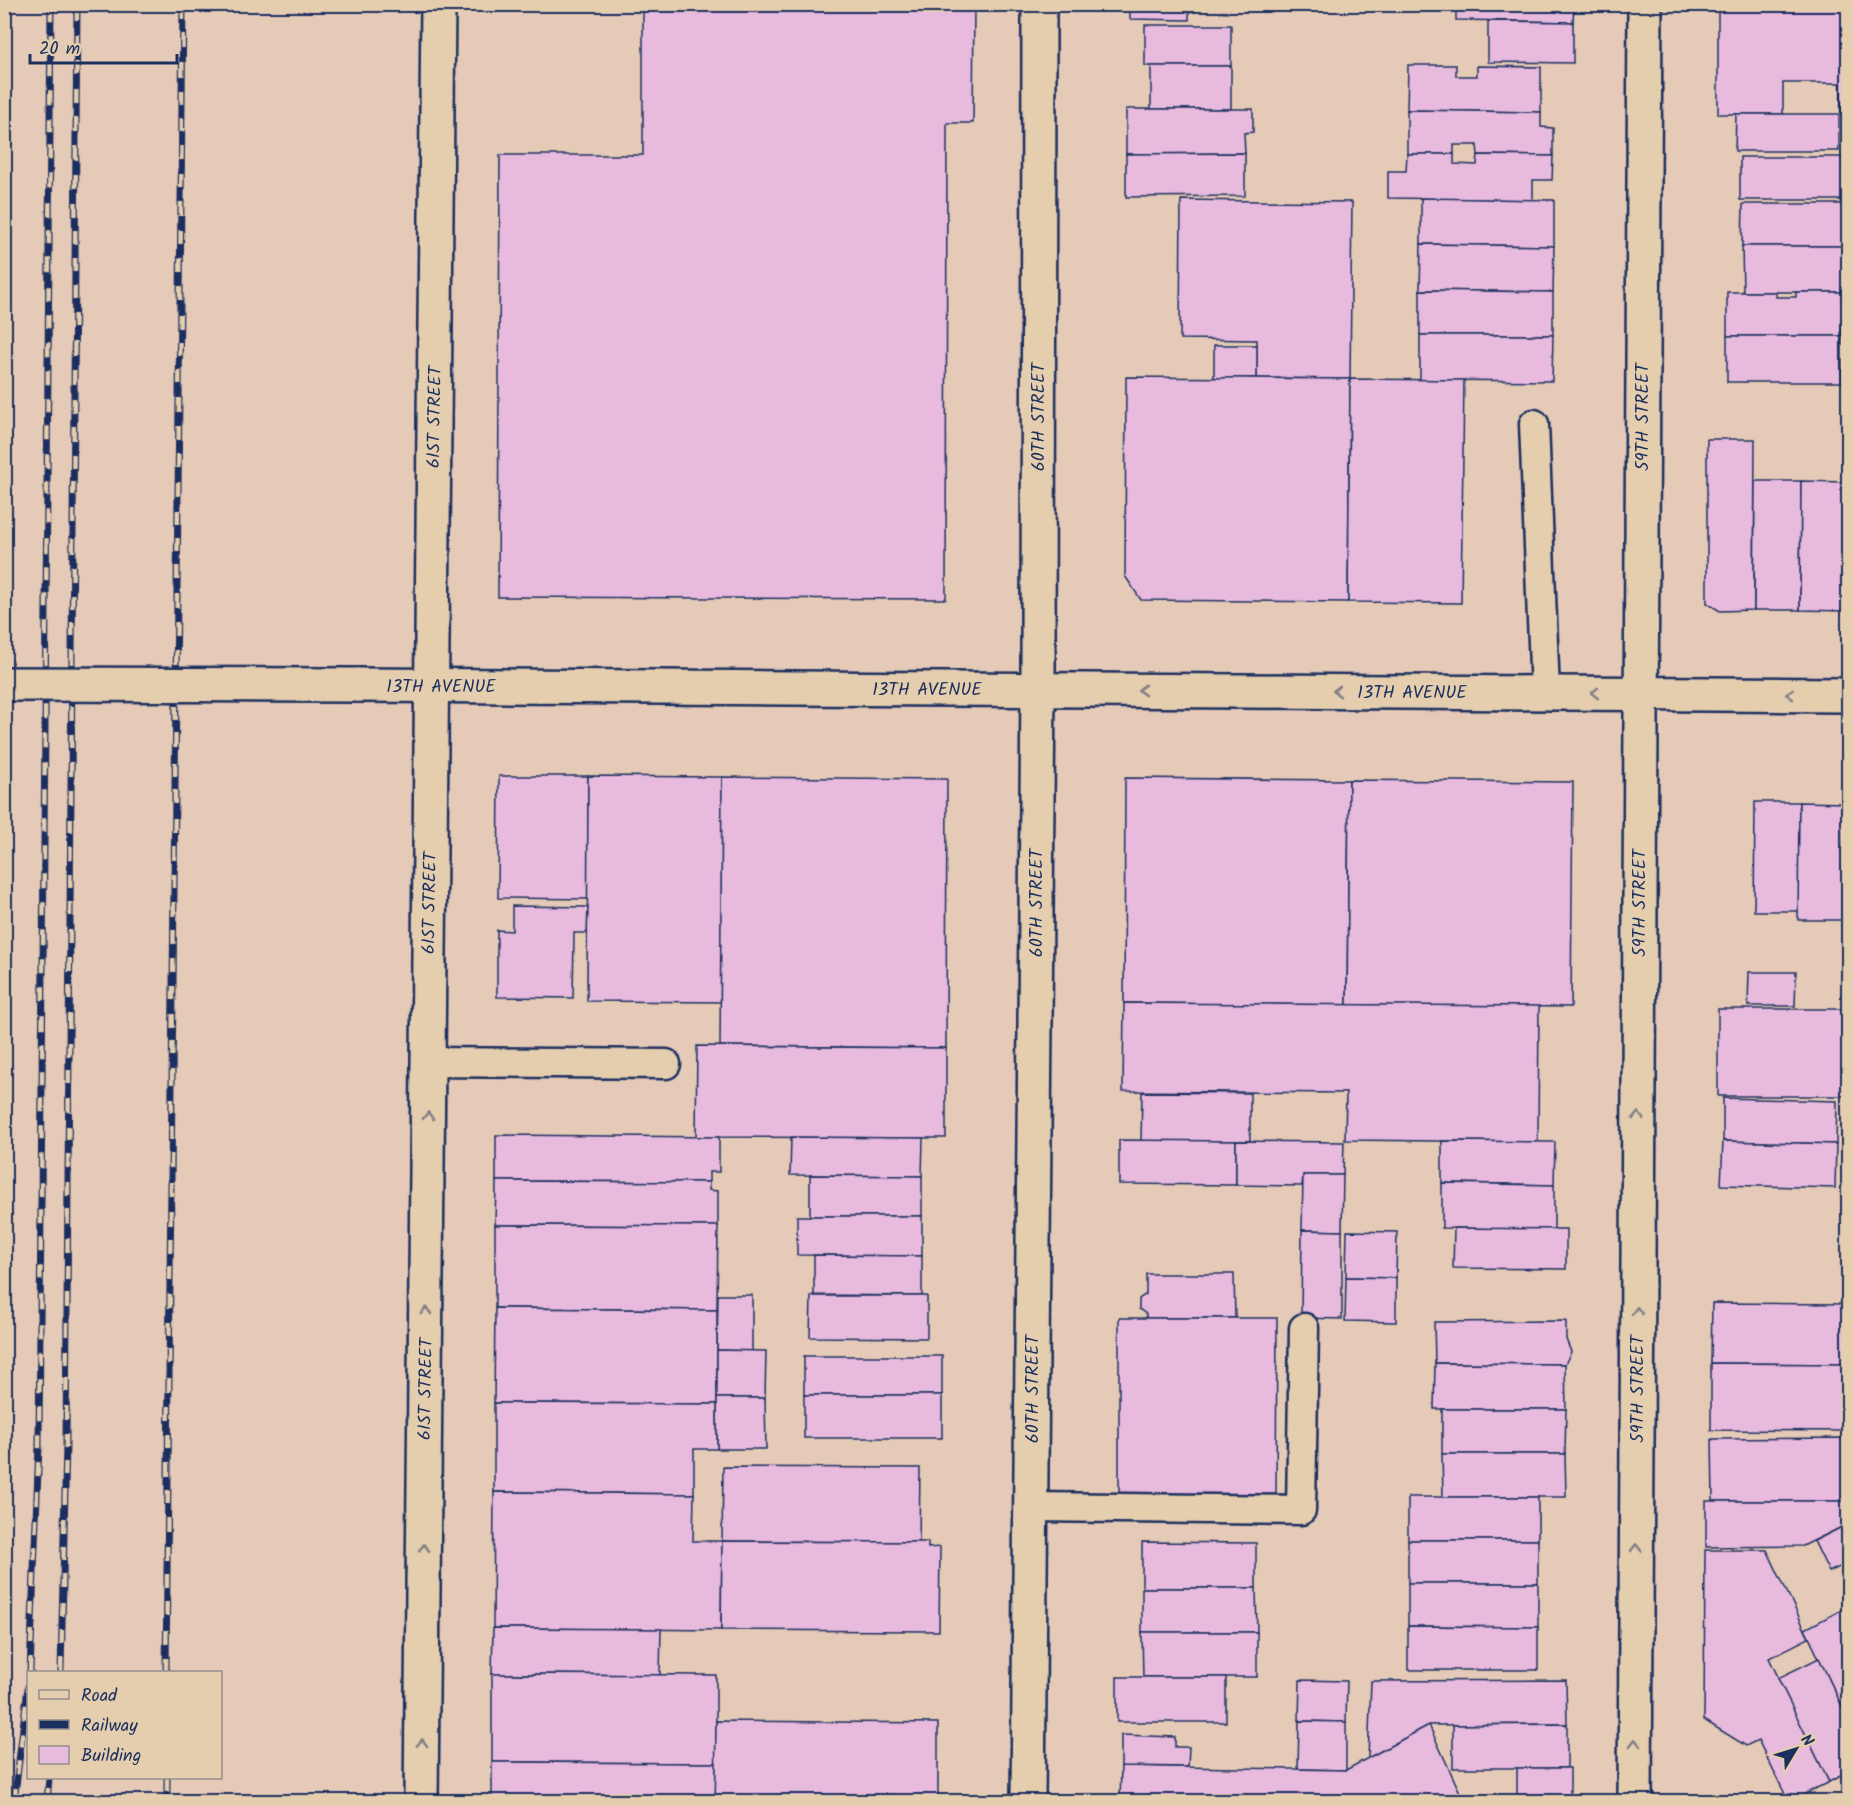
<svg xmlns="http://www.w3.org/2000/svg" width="1853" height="1806" font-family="Kalam,sans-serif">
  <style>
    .building { fill: #e7bade; stroke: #1b2f5e; stroke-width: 1.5 }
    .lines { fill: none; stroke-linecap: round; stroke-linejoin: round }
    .lane-casing { stroke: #1b2f5e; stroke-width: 33 }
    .street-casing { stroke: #1b2f5e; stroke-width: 38 }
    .lane { stroke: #e5ceae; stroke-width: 28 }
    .street { stroke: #e5ceae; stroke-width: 33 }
    .rail-casing { stroke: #1b2f5e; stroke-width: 7 }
    .rail { stroke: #e5ceae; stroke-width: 4.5; stroke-dasharray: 14; stroke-linecap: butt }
    .street-bridge-casing { stroke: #1b2f5e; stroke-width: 38; stroke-linecap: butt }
    .street-bridge { stroke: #e5ceae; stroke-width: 33 }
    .oneway { stroke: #807e86 }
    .labels { text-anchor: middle; stroke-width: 4.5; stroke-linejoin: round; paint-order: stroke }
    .street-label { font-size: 18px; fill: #1b2f5e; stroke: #e5ceae }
  </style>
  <rect width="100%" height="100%" fill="#e5cab8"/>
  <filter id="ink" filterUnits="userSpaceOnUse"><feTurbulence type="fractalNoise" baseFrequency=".0167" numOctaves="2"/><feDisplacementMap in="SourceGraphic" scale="12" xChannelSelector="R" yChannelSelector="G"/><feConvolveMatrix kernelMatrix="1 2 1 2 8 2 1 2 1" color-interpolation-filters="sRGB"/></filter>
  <g filter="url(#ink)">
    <g class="building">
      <rect x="663" y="4" width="213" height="5"/>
      <path d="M876,4H974L973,123H947L946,599L498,597L500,155H643V9H876Z"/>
      <path d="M1130,4H1274V8L1189,7V20L1130,19Z"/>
      <path d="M1456,4H1574L1573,22L1456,20Z"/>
      <path d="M1718,4H1848V114H1841V83H1783V114H1718Z"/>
      <path d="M1488,21L1573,22V63L1488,62Z"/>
      <rect x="1145" y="25" width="86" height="41"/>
      <path d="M1408,65H1456V76H1477V66L1541,67V112L1407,110Z"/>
      <rect x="1151" y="66" width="80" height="43"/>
      <path d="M1126,109H1253V132L1244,133L1245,153L1126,154Z"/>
      <path d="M1407,110L1541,112V127L1553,128V156L1478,155L1477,145H1454V154H1407Z"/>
      <path d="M1736,114H1839V151H1735Z"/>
      <path d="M1245,153V196L1126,197V154Z"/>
      <path d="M1407,154H1454V164L1477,165L1478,155L1553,156L1552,180H1533V200L1388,198V171H1406Z"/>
      <path d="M1740,157H1843V169H1848V200H1740Z"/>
      <path d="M1421,198L1554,200V246L1421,244Z"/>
      <path d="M1181,200L1352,202L1350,379L1257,378V340L1180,339Z"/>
      <path d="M1743,204H1848V246H1742Z"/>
      <path d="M1421,244L1554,246L1553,292L1420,290Z"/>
      <path d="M1742,246H1848V292H1743Z"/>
      <path d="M1420,290L1553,292V335H1420Z"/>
      <path d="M1727,292H1776V297H1796V292H1842V336H1727Z"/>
      <path d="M1420,335H1553L1552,381L1420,380Z"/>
      <rect x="1727" y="336" width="115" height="46"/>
      <rect x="1214" y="345" width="43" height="33"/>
      <path d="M1126,377L1350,379L1348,602L1141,600L1125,576Z"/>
      <path d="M1350,379L1464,380L1461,603L1348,602Z"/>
      <rect x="1845" y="382" width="3" height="204"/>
      <path d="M1707,439H1755L1754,610L1720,611L1707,603Z"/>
      <path d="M1755,481H1801L1800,610H1754Z"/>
      <path d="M1801,481L1845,482L1844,611L1800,610Z"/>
      <path d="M499,776H588V899L498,898Z"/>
      <path d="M588,776L722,777L721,1002L587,1001Z"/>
      <path d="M722,777L947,779L946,1048L720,1046Z"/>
      <path d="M1125,778L1349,780L1347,1005L1124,1003Z"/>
      <path d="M1349,780L1573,782L1571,1007L1347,1005Z"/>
      <path d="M1755,802H1799V911H1754Z"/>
      <path d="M1799,802L1844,803L1843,920H1798Z"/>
      <path d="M1844,803H1848V920H1843Z"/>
      <path d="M512,906L588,907L587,933H574L573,998L497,997V930L512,931Z"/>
      <path d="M1749,972H1796L1795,1006H1748Z"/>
      <path d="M1124,1003L1539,1006L1538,1142L1345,1140L1346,1093L1123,1091Z"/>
      <rect x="1718" y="1009" width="130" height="87"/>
      <path d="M697,1046L946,1048V1138L696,1137Z"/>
      <path d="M1142,1092L1250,1093V1141H1141Z"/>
      <path d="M1723,1098L1837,1101L1836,1144L1723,1141Z"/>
      <path d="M496,1135L719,1137V1172H709V1182L496,1181Z"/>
      <path d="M791,1137L923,1138L922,1176L790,1175Z"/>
      <path d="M1119,1140L1236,1141V1185L1119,1184Z"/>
      <path d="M1236,1141L1344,1142L1343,1175H1303L1302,1186L1236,1185Z"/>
      <path d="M1442,1141L1555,1142L1554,1185L1442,1183Z"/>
      <path d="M1723,1141L1836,1144L1835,1188L1721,1185Z"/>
      <path d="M810,1175L922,1176V1216H810Z"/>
      <path d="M1303,1175H1343L1342,1231L1302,1230Z"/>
      <path d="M496,1181L709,1182V1190L718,1191V1226L495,1225Z"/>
      <path d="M1442,1183L1554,1185V1230L1442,1228Z"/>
      <path d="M797,1216H922V1256L797,1255Z"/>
      <path d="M495,1225L718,1226L717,1310L495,1308Z"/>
      <path d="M1454,1228L1566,1229V1269L1453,1268Z"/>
      <path d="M1302,1230L1342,1231V1319L1301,1318Z"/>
      <path d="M1347,1231L1397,1232L1396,1278L1346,1277Z"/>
      <path d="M814,1255L922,1256V1296L814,1295Z"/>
      <path d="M1146,1274H1234L1235,1318H1146V1314L1139,1309V1299L1146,1294Z"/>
      <path d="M1346,1277L1396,1278V1322L1345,1321Z"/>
      <path d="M718,1295H752V1351L717,1350Z"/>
      <path d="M811,1296H927V1338L810,1337Z"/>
      <path d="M1712,1303L1848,1304V1364L1711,1363Z"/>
      <path d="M495,1308L717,1310V1404L494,1403Z"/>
      <path d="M1119,1318H1277L1276,1499L1119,1498Z"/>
      <path d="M1566,1321V1339L1571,1352L1565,1364L1435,1363L1434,1322Z"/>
      <path d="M717,1350L766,1351L765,1398H717Z"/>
      <rect x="804" y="1356" width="138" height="39"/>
      <path d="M1435,1363L1565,1364L1566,1409H1434Z"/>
      <path d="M1711,1363L1848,1364V1431L1711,1430Z"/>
      <rect x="804" y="1395" width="138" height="43"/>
      <path d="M717,1398H765L766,1449H717Z"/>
      <path d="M494,1403L717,1404V1449H694V1494L494,1492Z"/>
      <path d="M1442,1409H1566L1565,1454H1442Z"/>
      <path d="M1848,1438V1501H1713L1712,1439Z"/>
      <path d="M1442,1454H1565L1566,1497H1443Z"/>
      <path d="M723,1467L920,1468L919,1542L722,1541Z"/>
      <path d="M494,1492L694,1494L693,1541H722L721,1630L493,1628Z"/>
      <rect x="1408" y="1497" width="130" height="43"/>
      <path d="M1706,1501H1848V1524L1803,1546L1706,1547Z"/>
      <path d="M1848,1524V1563L1829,1572L1814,1541Z"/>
      <rect x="1408" y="1540" width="130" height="43"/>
      <path d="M722,1541L928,1542V1548L940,1547L939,1631L721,1630Z"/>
      <path d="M1142,1542L1256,1543V1588H1142Z"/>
      <path d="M1705,1550H1767L1809,1638L1769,1658L1829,1782L1789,1802L1758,1740L1746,1746L1704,1720Z"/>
      <path d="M1408,1583H1538V1627L1408,1626Z"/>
      <path d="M1142,1588H1256L1257,1632H1142Z"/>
      <path d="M1847,1607L1848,1610V1719L1805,1629Z"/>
      <path d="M1408,1626L1538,1627V1670H1408Z"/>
      <path d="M493,1628L661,1629L660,1675L492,1674Z"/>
      <path d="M1142,1632H1257V1677H1143Z"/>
      <path d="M1819,1658L1848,1719V1772L1829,1782L1778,1678Z"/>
      <path d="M492,1674L716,1675V1763L492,1762Z"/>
      <rect x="1117" y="1677" width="109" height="45"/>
      <path d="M1300,1680L1347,1681L1346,1722L1299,1721Z"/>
      <path d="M1566,1680L1567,1724L1429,1725L1368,1758L1371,1681Z"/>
      <path d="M716,1721L938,1723V1802H715Z"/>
      <path d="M1299,1721L1346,1722V1770L1298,1769Z"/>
      <path d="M1567,1724V1768H1453V1725Z"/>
      <path d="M1429,1725L1462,1797L1452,1802H1120L1121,1766L1346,1770Z"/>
      <path d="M1121,1735L1175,1737V1747H1189L1188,1767L1121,1766Z"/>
      <path d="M492,1762L716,1763L715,1802H492Z"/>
      <rect x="1517" y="1768" width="53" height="34"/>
    </g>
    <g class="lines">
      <defs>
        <g id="lane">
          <path d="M1534,424L1545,692"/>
          <path d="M428,1062L666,1064"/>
          <path d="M1031,1507L1301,1510L1304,1328"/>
        </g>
        <g id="street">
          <path d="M356,685L1848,695"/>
          <path d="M421,1802L438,4"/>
          <path d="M1028,1802L1038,689L1039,4"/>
          <path d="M1635,1802L1645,4"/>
        </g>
      </defs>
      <use href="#lane" class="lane-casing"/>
      <use href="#street" class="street-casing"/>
      <use href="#lane" class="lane"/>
      <use href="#street" class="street"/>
      <defs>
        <g id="rail">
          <path d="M30,1672L39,1445L51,4"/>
          <path d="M61,1672L66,1443L77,4"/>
          <path d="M166,1672L183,4"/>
          <path d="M167,1778V1802"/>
          <path d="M14,1802L28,1687"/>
          <path d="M47,1802L49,1778"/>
        </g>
      </defs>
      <use href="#rail" class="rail-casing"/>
      <use href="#rail" class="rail"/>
      <defs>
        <path id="street-bridge" d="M4,684L356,685"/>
      </defs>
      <use href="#street-bridge" class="street-bridge-casing"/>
      <use href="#street-bridge" class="street-bridge"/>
    </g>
    <defs><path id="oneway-chevron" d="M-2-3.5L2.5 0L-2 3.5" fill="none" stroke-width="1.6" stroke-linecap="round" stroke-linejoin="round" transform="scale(1.5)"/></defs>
    <g class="oneway">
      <use href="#oneway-chevron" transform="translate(1142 690) rotate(-180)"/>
      <use href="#oneway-chevron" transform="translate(1337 691) rotate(-180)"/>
      <use href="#oneway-chevron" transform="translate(1595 693) rotate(-180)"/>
      <use href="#oneway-chevron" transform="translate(1790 694) rotate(-180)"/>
      <use href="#oneway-chevron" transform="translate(428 1116) rotate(-89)"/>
      <use href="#oneway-chevron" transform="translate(1638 1116) rotate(-90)"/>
      <use href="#oneway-chevron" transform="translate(426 1311) rotate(-89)"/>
      <use href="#oneway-chevron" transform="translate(1637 1311) rotate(-90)"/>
      <use href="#oneway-chevron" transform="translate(424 1548) rotate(-89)"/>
      <use href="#oneway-chevron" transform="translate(1636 1548) rotate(-90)"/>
      <use href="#oneway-chevron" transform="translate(422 1743) rotate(-89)"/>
      <use href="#oneway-chevron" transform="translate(1635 1743) rotate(-90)"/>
    </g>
  </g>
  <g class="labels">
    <g class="street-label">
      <text transform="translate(434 417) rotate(-89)" y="6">61ST STREET</text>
      <text transform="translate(1038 417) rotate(-90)" y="6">60TH STREET</text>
      <text transform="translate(1642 417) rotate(-90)" y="6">59TH STREET</text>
      <text x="441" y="692">13TH AVENUE</text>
      <text x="927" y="695">13TH AVENUE</text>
      <text x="1412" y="698">13TH AVENUE</text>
      <text transform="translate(429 903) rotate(-89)" y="6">61ST STREET</text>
      <text transform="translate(1036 903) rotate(-90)" y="6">60TH STREET</text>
      <text transform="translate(1639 903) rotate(-90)" y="6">59TH STREET</text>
      <text transform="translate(425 1389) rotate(-89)" y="6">61ST STREET</text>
      <text transform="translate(1032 1389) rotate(-90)" y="6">60TH STREET</text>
      <text transform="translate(1637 1389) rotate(-90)" y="6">59TH STREET</text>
    </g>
  </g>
  <rect width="1853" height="1806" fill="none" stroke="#e5ceae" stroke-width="24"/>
  <rect x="12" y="12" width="1829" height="1782" fill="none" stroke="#1b2f5e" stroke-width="2" filter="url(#ink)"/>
  <rect x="27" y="1671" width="195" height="108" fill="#e5ceae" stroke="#948e8e" stroke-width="1.5"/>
  <rect x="39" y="1690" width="30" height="9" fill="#e5ceae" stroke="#948e8e" stroke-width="1.5"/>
  <text x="81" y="1701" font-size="18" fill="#1b2f5e">Road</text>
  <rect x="39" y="1720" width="30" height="9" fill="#1b2f5e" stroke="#948e8e" stroke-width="1.5"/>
  <text x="81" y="1731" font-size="18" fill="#1b2f5e">Railway</text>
  <rect x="39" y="1746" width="30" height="18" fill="#e7bade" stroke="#948e8e" stroke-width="1.5"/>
  <text x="81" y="1761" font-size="18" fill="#1b2f5e">Building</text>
  <g transform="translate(1796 1749) rotate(52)" stroke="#e5ceae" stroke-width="4.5" paint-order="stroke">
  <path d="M0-4.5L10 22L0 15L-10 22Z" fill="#1b2f5e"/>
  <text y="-9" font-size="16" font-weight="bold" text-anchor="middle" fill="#1b2f5e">N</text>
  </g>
  <path d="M30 54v9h147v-9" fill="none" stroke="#1b2f5e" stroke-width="3"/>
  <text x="39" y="54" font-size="18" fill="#1b2f5e" stroke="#e5ceae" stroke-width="4.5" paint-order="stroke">20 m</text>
</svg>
